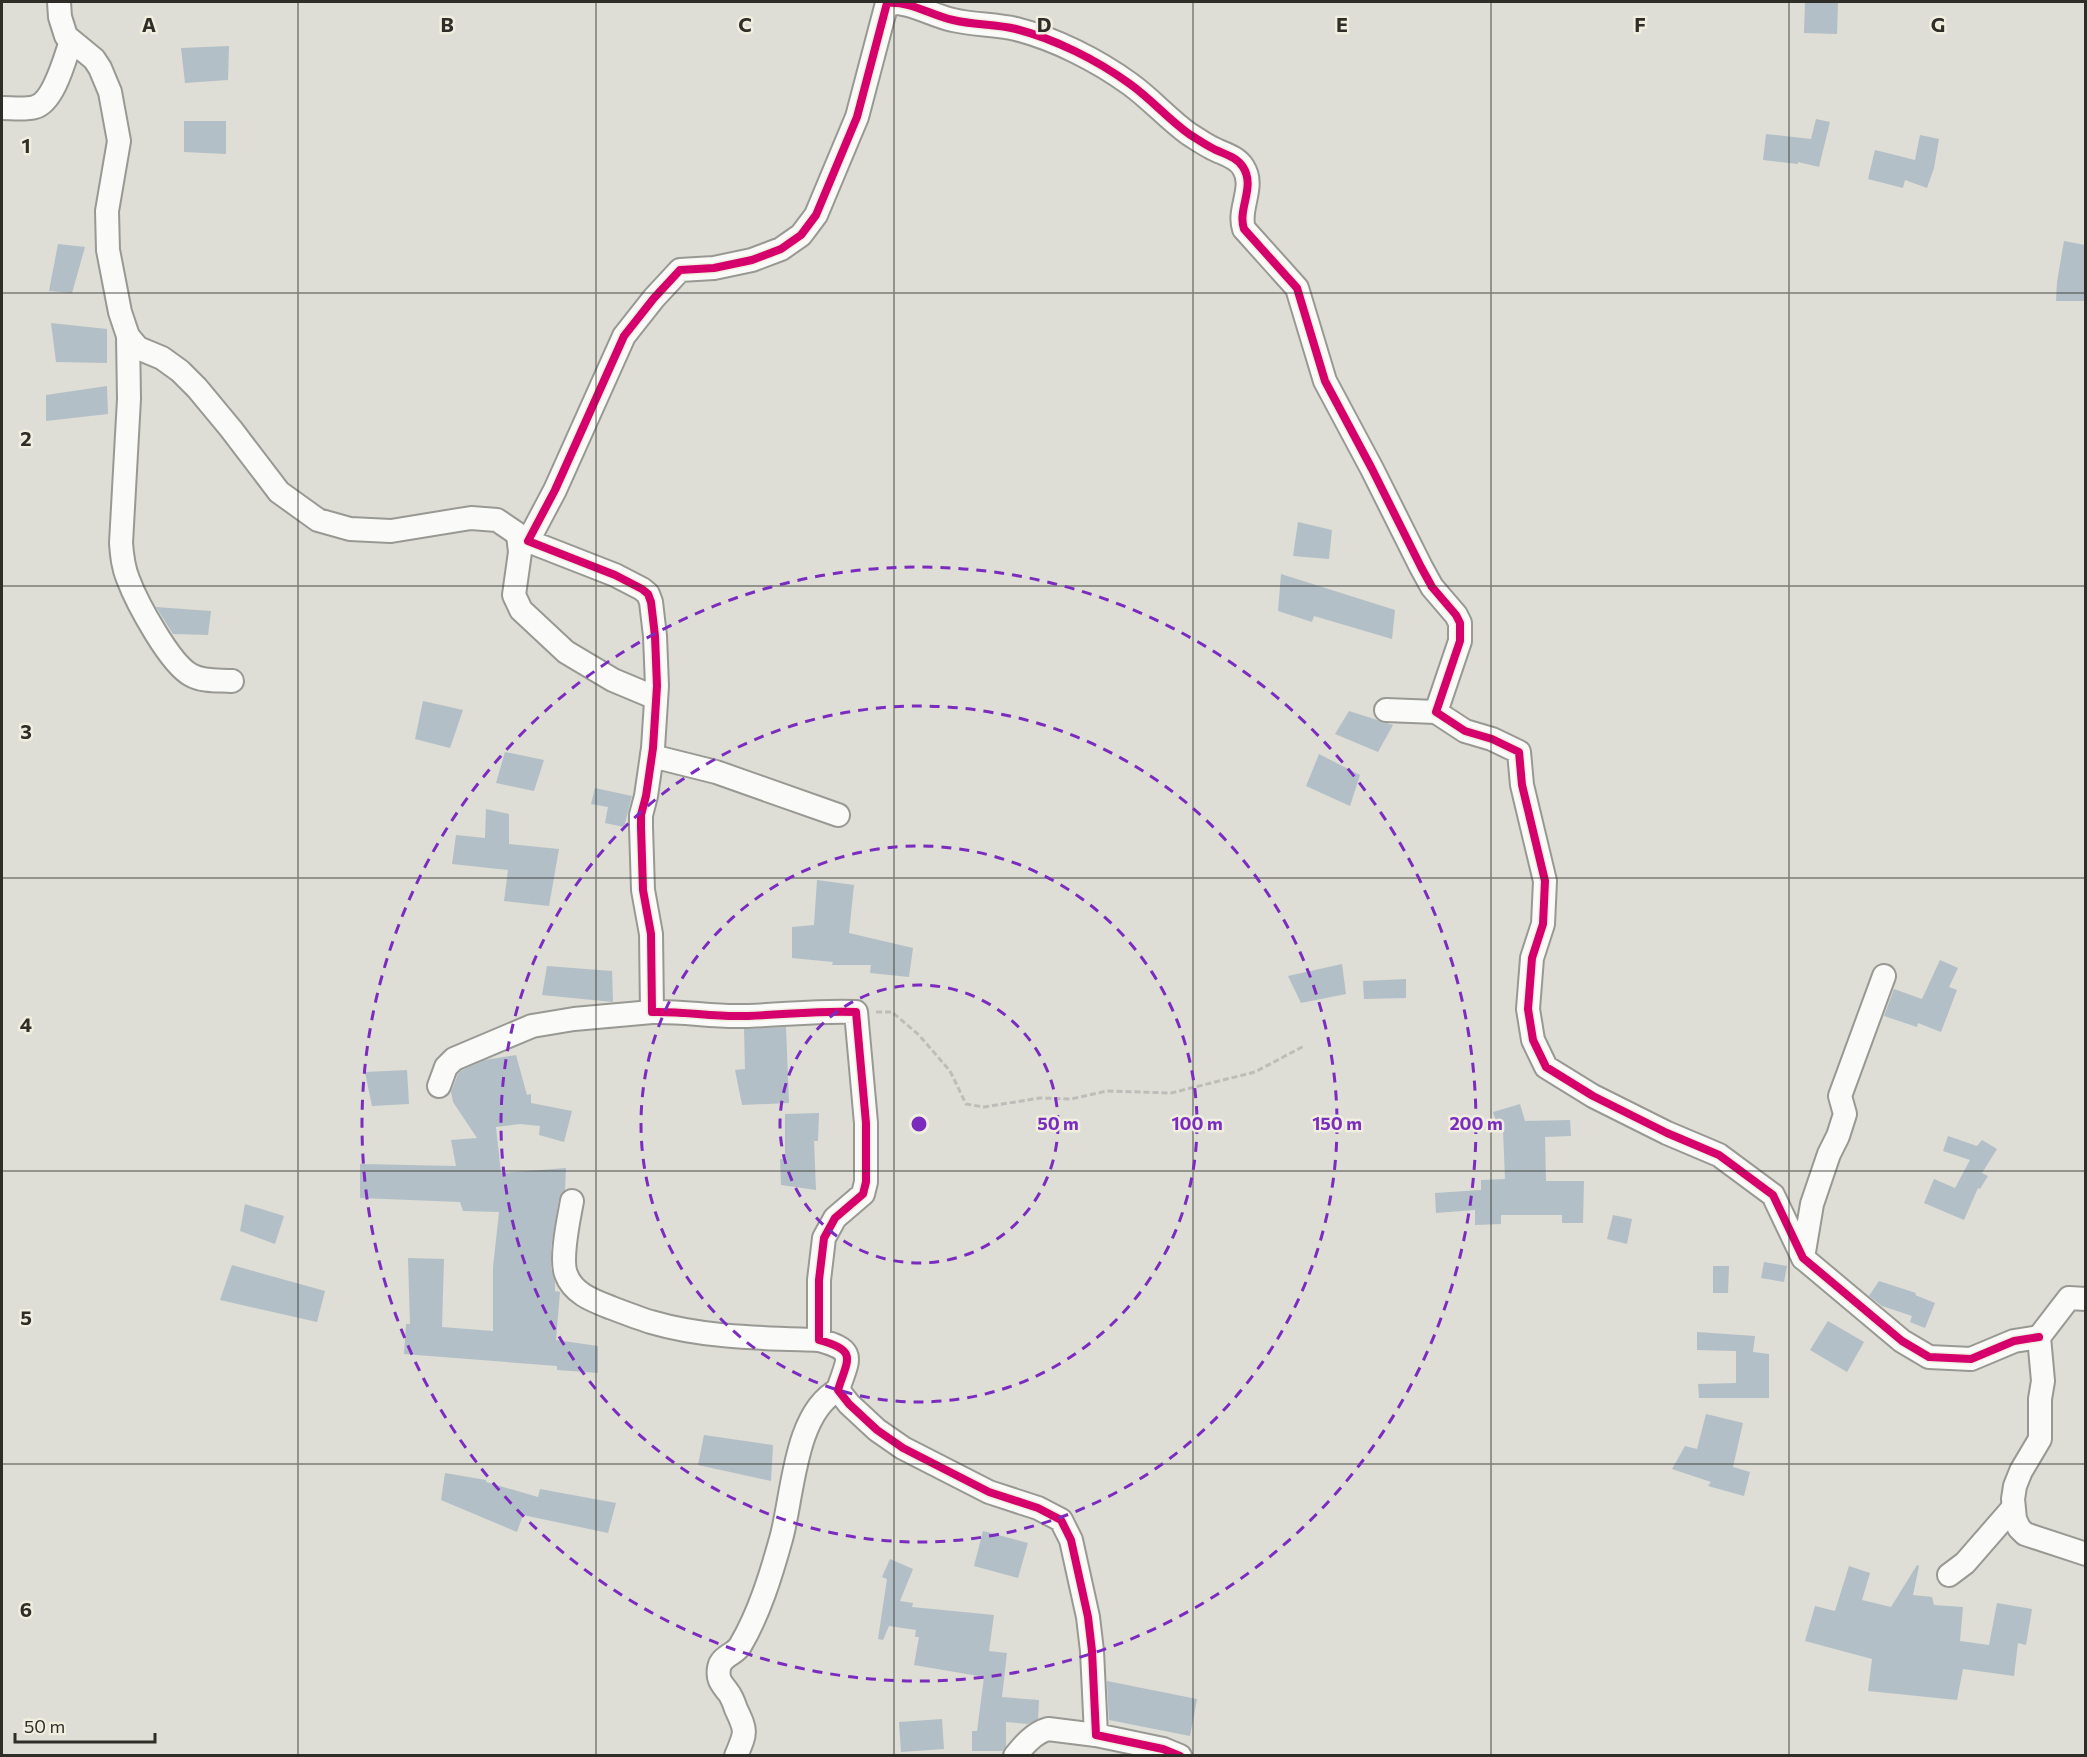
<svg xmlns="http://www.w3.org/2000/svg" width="2087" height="1757" font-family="Commissioner,sans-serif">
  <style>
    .building { fill: #b3bfc6 }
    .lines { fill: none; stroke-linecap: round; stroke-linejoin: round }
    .minor-casing { stroke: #999993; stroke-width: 26 }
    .path { stroke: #bebdb9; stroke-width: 3; stroke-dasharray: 6 3; stroke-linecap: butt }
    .minor { stroke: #fafaf9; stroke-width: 22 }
    .cycleway-casing { stroke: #efeedf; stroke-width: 11 }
    .cycleway { stroke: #d6006c; stroke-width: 8 }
    .grid { fill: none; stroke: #2e2d28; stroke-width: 1.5; stroke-opacity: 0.55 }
    .ring { fill: none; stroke: #7b2cbf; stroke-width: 3; stroke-dasharray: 10 8 }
    .grid-label { font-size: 20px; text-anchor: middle; font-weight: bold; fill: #2e2d28; stroke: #efeedf; stroke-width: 5; stroke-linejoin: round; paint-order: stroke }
    .centre { fill: #7b2cbf; stroke: #efeedf; stroke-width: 3 }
    .ring-label { font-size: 18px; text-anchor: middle; font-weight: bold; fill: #7b2cbf; stroke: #efeedf; stroke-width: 5; stroke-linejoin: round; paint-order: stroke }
  </style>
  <rect width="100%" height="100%" fill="#deddd6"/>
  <g class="building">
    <path d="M1805,2H1838L1837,34L1804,33Z"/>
    <path d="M229,46L228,80L185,83L181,48Z"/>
    <path d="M1816,119L1830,122L1819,167L1798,162V164L1763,160L1766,134L1811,139Z"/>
    <path d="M184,121H226V154L184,152Z"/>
    <path d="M1920,135L1939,139L1934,168L1927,188L1905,180L1903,188L1868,179L1875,150L1915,160Z"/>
    <path d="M2064,241L2085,245V301H2056L2057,282Z"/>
    <path d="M58,244L85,247L72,293L49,291Z"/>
    <path d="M51,323L107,329V363L56,362Z"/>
    <path d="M107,386L108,414L46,421V395Z"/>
    <path d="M1298,522L1332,530L1329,559L1293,556Z"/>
    <path d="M1281,574L1395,610L1392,639L1314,616L1312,622L1278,611Z"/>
    <path d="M156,607L211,611L208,635L173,634Z"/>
    <path d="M423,701L463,710L450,748L415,739Z"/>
    <path d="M1349,711L1393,725L1378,752L1335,734Z"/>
    <path d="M505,752L544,760L534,791L496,783Z"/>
    <path d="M1319,754L1360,775L1350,806L1306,786Z"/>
    <path d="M595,788L632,796L624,827L605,823L608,807L591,804Z"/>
    <path d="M486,809L509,814V844L559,849L549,906L504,901L508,870L452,864L456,835L485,838Z"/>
    <path d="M817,880L854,885L849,933L913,948L909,977L870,973L871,965H832L833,962L792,958V927L814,925Z"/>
    <path d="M1940,960L1958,968L1949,987L1957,990L1941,1032L1918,1023L1917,1027L1884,1016L1894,989L1922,999Z"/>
    <path d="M1342,964L1346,994L1301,1003L1288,976Z"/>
    <path d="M547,966L612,971L613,1002L542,995Z"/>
    <path d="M1406,979V998L1364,999L1363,981Z"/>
    <path d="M786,1027L789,1103L742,1105L735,1070L745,1069L744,1029Z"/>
    <path d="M516,1055L527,1095L531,1094V1103L572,1111L564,1142L539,1135L540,1126L520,1124L496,1127L501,1173L566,1168L565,1190L559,1199L551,1248V1268L555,1282V1291L560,1292L556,1340L598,1346V1373L557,1370V1366L404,1354L406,1324H410L408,1258L444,1259L442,1327L493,1331V1267L499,1212L463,1211L460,1202L360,1198V1164L456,1166L451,1140L477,1138L453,1102L451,1092L458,1074L462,1070L485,1060Z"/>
    <path d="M407,1070L409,1104L372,1106L365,1072Z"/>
    <path d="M1520,1104L1525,1121L1570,1120L1571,1136L1545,1137L1546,1181H1584L1583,1223H1562V1215H1501V1224L1475,1225V1210L1436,1213L1435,1193L1481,1190V1180L1505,1179L1503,1130L1499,1131L1493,1112Z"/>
    <path d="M819,1113L818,1141H814L816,1190L781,1185L780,1159H785V1114Z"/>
    <path d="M1948,1136L1977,1146L1982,1140L1997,1149L1982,1173L1988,1176L1980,1189L1978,1188L1964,1220L1924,1203L1934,1179L1955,1188L1970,1160L1943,1151Z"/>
    <path d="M245,1204L284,1216L275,1244L240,1231Z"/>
    <path d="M1613,1215L1632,1219L1627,1244L1607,1239Z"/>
    <path d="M1764,1262L1787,1266L1784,1282L1761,1278Z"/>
    <path d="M232,1265L325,1291L317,1322L220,1300Z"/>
    <path d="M1713,1266H1729L1728,1293H1713Z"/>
    <path d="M1879,1281L1916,1293L1915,1295L1935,1303L1925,1328L1910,1322L1912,1316L1882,1306L1869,1296Z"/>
    <path d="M1828,1321L1864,1342L1847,1372L1810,1350Z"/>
    <path d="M1697,1332L1755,1336L1753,1352L1769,1354V1398H1699L1698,1384L1736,1383V1351L1697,1350Z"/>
    <path d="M1706,1414L1743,1423L1733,1467L1750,1472L1744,1496L1708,1486L1711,1482L1672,1469L1685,1446L1697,1449Z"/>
    <path d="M704,1435L773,1445L771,1481L698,1465Z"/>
    <path d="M445,1473L486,1480V1482L538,1497L540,1489L616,1503L608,1533L523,1515L517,1532L441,1500Z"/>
    <path d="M983,1531L1028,1543L1018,1578L974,1566Z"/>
    <path d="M890,1559L913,1569L900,1601L913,1603L912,1607L994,1615L989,1651L1007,1653L1002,1697L1039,1700L1038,1719L1028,1724L1006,1722V1746L1003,1751H972V1731H977L984,1677L914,1665L919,1637H915L916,1630L889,1626L883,1640L878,1639L887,1579L882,1577Z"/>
    <path d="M1917,1565L1919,1566L1913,1595L1932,1597L1934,1605L1963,1607L1960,1641L1989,1645L1997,1603L2032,1609L2026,1645L2018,1643L2014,1676L1963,1669L1957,1700L1868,1691L1872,1659L1805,1641L1815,1606L1835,1611L1849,1566L1870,1573L1862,1600L1891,1607Z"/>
    <path d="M1107,1681L1197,1699L1190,1736L1109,1720Z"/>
    <path d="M942,1719L944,1749L901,1752L899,1722Z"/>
  </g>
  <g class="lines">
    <defs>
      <g id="minor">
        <path d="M59,2L60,17L66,36L94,59L100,68L110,92L119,141L107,211L108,250L120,312L128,336L138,348L162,358L180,371L197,388L231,429L279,492L318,520L350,529L391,531L471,518L497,520L528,541"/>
        <path d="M2,108C12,108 25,110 35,107C54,102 65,58 71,41"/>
        <path d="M128,336L129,399L121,543C122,556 123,567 128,579C137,603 170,664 191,675C203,682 219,680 232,681"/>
        <path d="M518,535L520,552L514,595L521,610L566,652L613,680L656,698"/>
        <path d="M1386,710L1436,712"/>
        <path d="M652,756L716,772L838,815"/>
        <path d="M439,1086L446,1067L454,1059L532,1026L574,1019L652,1012"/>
        <path d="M572,1201C569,1218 560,1258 566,1274C573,1294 594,1301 612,1308C625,1313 638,1318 651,1322C705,1338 763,1338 819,1340"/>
        <path d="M1803,1258L1812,1204L1829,1154L1838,1136L1845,1114L1840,1096L1884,976"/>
        <path d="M2086,1299L2069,1298L2039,1337L2043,1381L2040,1399V1439L2021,1471L2015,1486L2013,1499L2015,1519L2019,1528L2025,1534L2086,1554"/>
        <path d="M1949,1575L1965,1563L2012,1509"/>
        <path d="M736,1756C746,1732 747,1732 736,1709C734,1703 732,1697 728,1692C722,1684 717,1680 719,1668C721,1656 734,1655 740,1646C759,1614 771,1575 781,1539C793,1497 794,1413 838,1390"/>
        <path d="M1015,1756C1024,1745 1034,1733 1048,1729L1096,1735"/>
        <path d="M1180,1756L1163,1749L1096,1735L1092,1651L1088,1617L1071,1540L1061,1520L1038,1508L989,1492L903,1448L877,1430L849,1404L838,1390C848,1358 858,1351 819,1340V1280L824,1238L835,1218L863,1194L866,1182V1123L856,1012C816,1010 776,1016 736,1016C708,1016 680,1011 652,1012L651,934L643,890L641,827V815L646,796L653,748L657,686L655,636L651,602L648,594L642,589L615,575L528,541L555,490L624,336L654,298L680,270L714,268L752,260L781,249L801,235L816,215L857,117L887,3C911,1 930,15 953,20C973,25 995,24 1016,29C1055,39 1097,60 1130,84C1151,99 1168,119 1189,134C1197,139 1204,144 1212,148C1223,154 1236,156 1243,167C1256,187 1237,209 1244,229L1297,288L1325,381L1372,469L1421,567L1432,587L1456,615L1460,623V641L1436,712L1465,731L1492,739L1519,752L1522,785L1545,881L1543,924L1532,958L1528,1009L1533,1040L1546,1067L1593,1096L1667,1133L1719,1155L1773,1195L1803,1258L1902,1341L1929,1357L1971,1359L2014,1341L2039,1337"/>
      </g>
    </defs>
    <use href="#minor" class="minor-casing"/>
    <path class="path" d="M876,1012H892L919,1035L950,1071L966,1104L984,1107L1040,1098L1071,1099L1107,1091L1171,1093L1255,1072L1304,1046"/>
    <use href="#minor" class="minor"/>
    <defs>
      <path id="cycleway" d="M1180,1756L1163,1749L1096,1735L1092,1651L1088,1617L1071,1540L1061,1520L1038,1508L989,1492L903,1448L877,1430L849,1404L838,1390C848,1358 858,1351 819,1340V1280L824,1238L835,1218L863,1194L866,1182V1123L856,1012C816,1010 776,1016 736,1016C708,1016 680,1011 652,1012L651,934L643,890L641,827V815L646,796L653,748L657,686L655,636L651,602L648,594L642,589L615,575L528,541L555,490L624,336L654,298L680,270L714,268L752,260L781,249L801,235L816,215L857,117L887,3C911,1 930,15 953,20C973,25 995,24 1016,29C1055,39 1097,60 1130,84C1151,99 1168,119 1189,134C1197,139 1204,144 1212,148C1223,154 1236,156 1243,167C1256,187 1237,209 1244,229L1297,288L1325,381L1372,469L1421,567L1432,587L1456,615L1460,623V641L1436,712L1465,731L1492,739L1519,752L1522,785L1545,881L1543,924L1532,958L1528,1009L1533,1040L1546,1067L1593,1096L1667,1133L1719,1155L1773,1195L1803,1258L1902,1341L1929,1357L1971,1359L2014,1341L2039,1337"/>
    </defs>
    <use href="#cycleway" class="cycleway-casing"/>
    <use href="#cycleway" class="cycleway"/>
  </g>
  <path class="grid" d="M298,2V1756M596,2V1756M894,2V1756M1193,2V1756M1491,2V1756M1789,2V1756M2,293H2086M2,586H2086M2,878H2086M2,1171H2086M2,1464H2086"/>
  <g class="ring">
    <circle cx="919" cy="1124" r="139"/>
    <circle cx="919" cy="1124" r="278"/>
    <circle cx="919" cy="1124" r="418"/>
    <circle cx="919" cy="1124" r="557"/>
  </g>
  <g class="grid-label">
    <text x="149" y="32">A</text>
    <text x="447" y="32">B</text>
    <text x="745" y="32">C</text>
    <text x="1044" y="32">D</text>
    <text x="1342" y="32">E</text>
    <text x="1640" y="32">F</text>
    <text x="1938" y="32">G</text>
    <text x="26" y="153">1</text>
    <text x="26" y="446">2</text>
    <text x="26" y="739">3</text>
    <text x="26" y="1032">4</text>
    <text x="26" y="1325">5</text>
    <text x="26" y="1617">6</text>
  </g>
  <circle cx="919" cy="1124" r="9" class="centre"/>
  <g class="ring-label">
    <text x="1058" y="1130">50 m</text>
    <text x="1197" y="1130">100 m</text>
    <text x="1337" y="1130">150 m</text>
    <text x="1476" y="1130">200 m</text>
  </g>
  <rect width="2087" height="1757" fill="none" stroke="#2e2d28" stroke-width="6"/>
  <path d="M15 1733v9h140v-9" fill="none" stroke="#2e2d28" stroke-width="3"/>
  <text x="24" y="1733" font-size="18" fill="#2e2d28" stroke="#efeedf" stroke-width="4.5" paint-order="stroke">50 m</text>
</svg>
